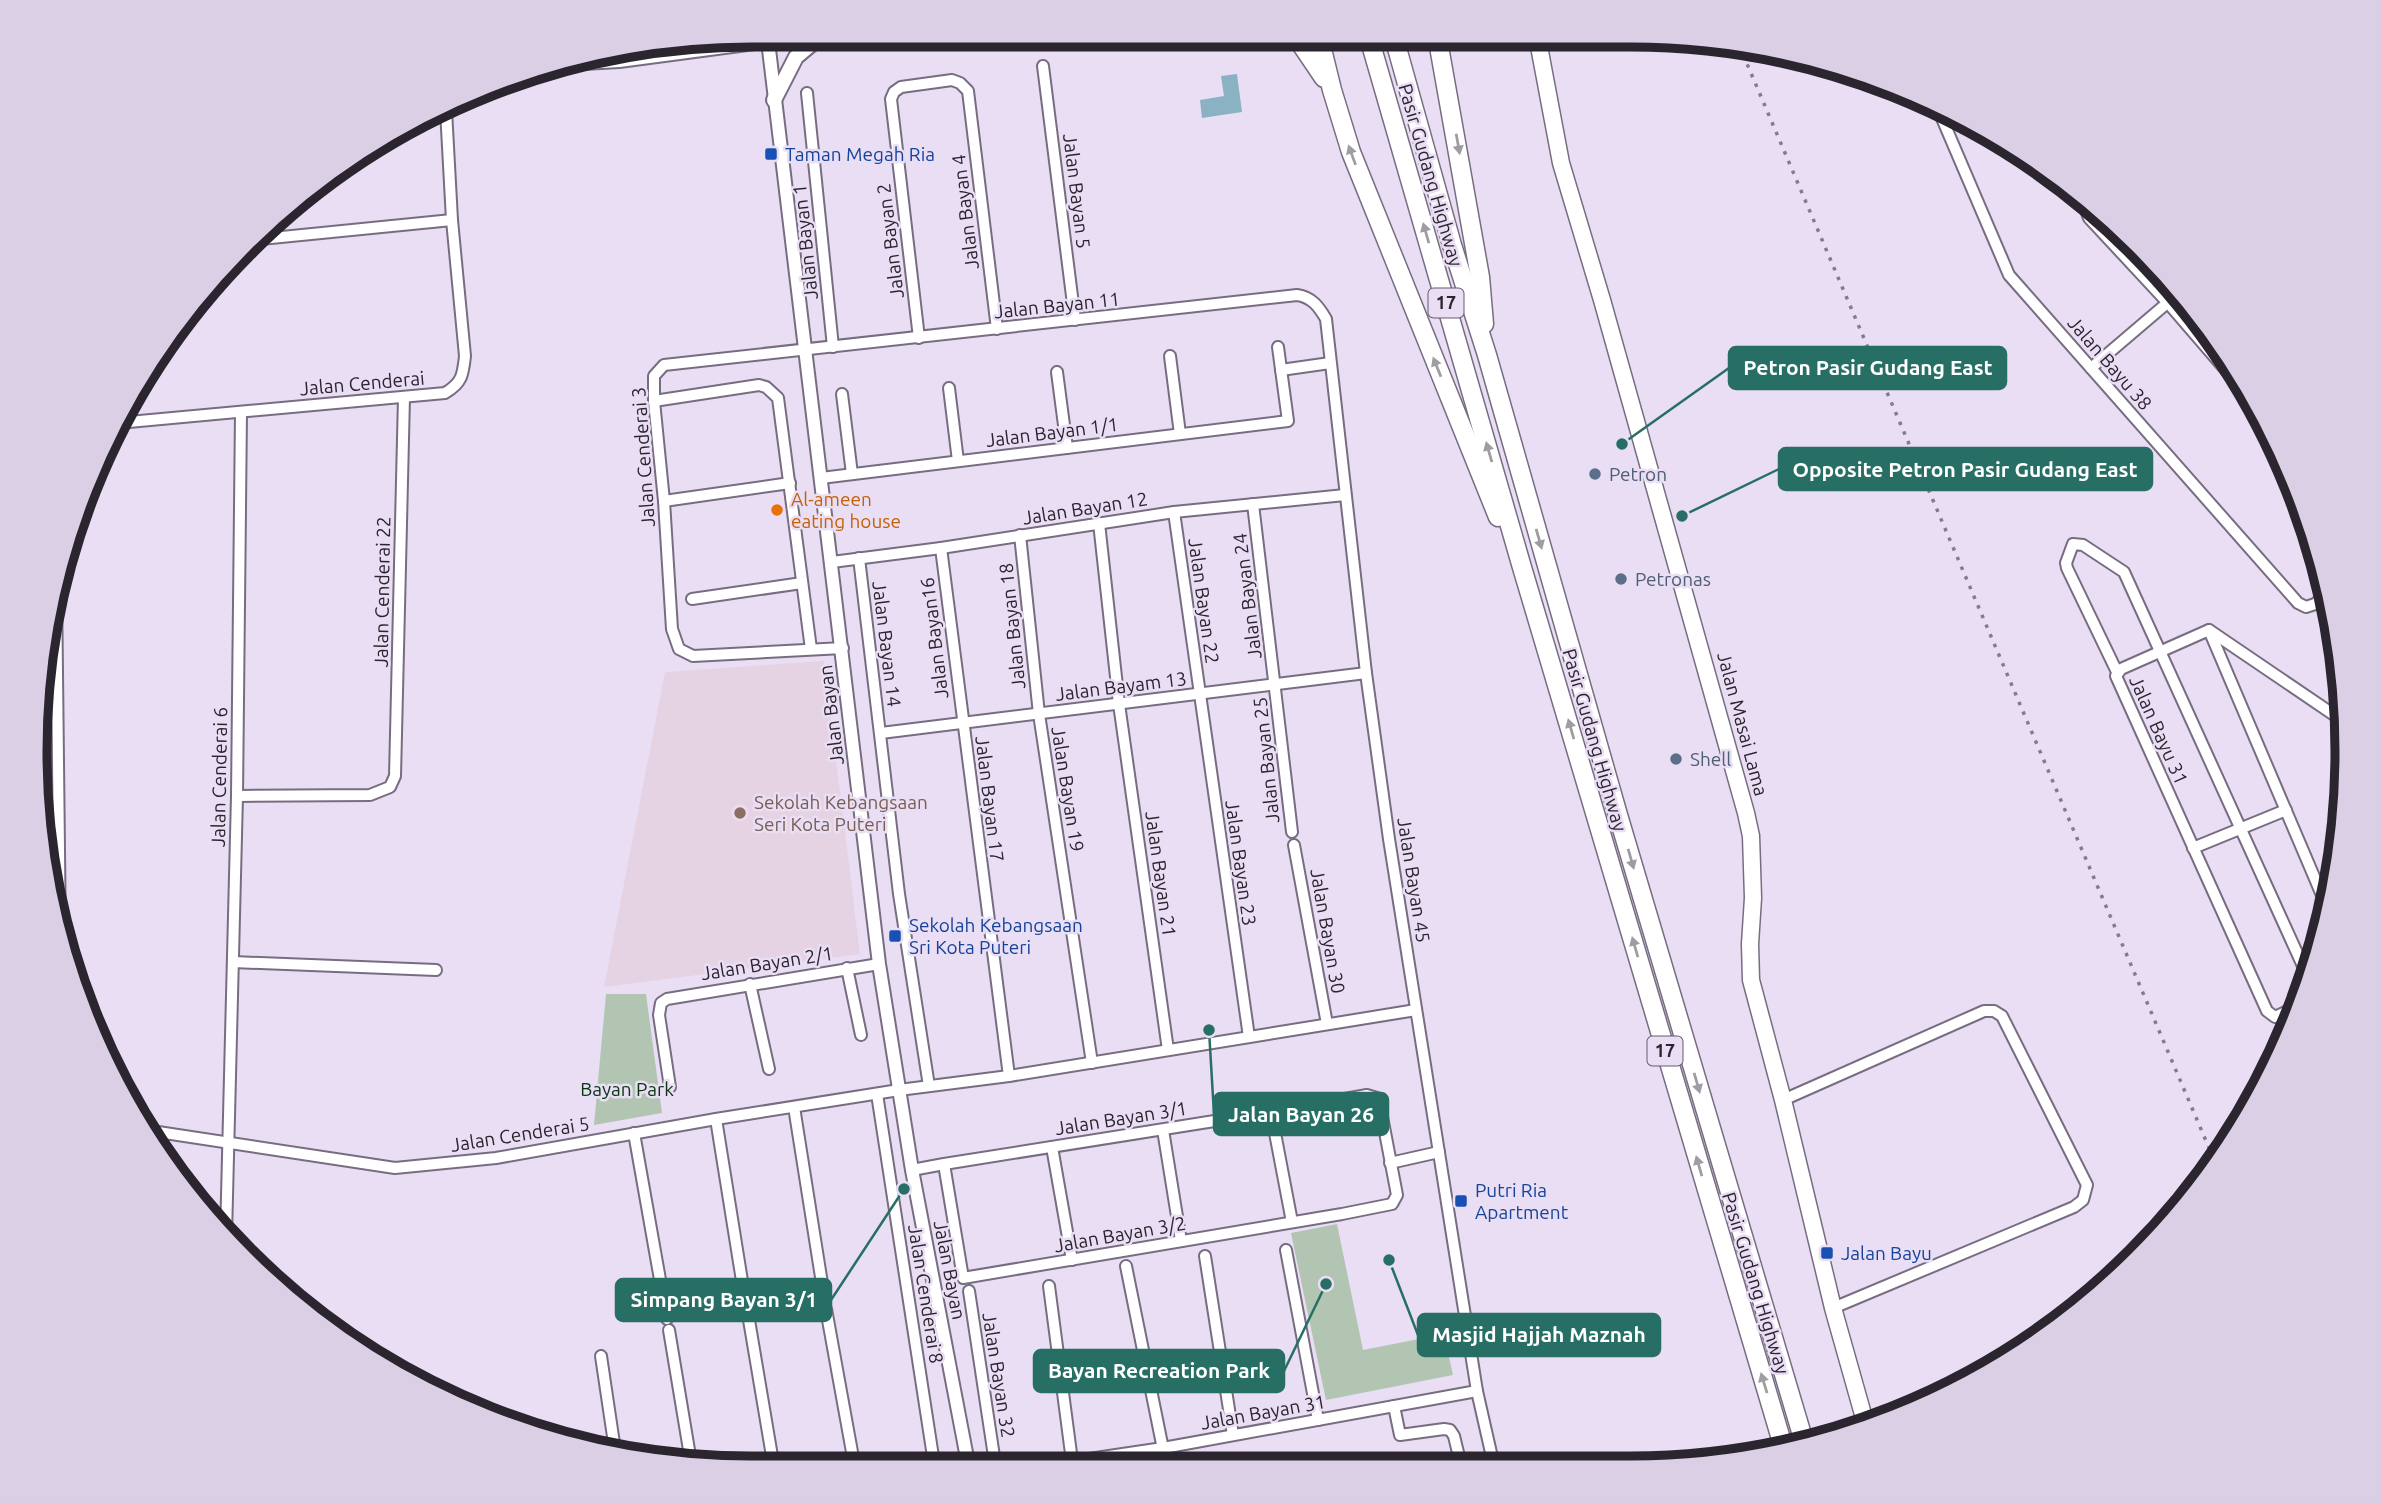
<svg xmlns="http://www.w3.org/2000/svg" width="2382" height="1503" font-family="Ubuntu,sans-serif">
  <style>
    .education { fill: #e5d3e4 }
    .green { fill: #b2c5b2 }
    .water { fill: #8bb2c3 }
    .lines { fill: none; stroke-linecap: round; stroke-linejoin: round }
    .minor-casing { stroke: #776d81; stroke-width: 14 }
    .tertiary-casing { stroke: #776d81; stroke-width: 16 }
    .secondary-casing { stroke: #776d81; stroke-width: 18 }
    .primary-casing { stroke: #776d81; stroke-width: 19 }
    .trunk-casing { stroke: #776d81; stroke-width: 21 }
    .minor { stroke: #fff; stroke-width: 10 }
    .tertiary { stroke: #fff; stroke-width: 12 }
    .secondary { stroke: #fff; stroke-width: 14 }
    .primary { stroke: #fff; stroke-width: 16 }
    .trunk { stroke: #fff; stroke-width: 18 }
    .rail { stroke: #847c8c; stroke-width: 3.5; stroke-dasharray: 3.5 7; stroke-linecap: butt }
    .oneway { fill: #9f9da1 }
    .transit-dot { fill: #1a4fb4; stroke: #eadef5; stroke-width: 2.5 }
    .service-dot { fill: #5c6f8a; stroke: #eadef5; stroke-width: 2.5 }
    .food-dot { fill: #e8710a; stroke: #eadef5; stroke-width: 2.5 }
    .education-dot { fill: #8d6e63; stroke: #eadef5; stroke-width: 2.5 }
    .labels { text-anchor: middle; stroke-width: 5; stroke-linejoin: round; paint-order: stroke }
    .shield { fill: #eadef5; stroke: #645c6a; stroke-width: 2 }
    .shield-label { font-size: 18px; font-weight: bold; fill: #2a252e }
    .transit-label { font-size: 19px; fill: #164399; stroke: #eadef5; text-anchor: start }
    .street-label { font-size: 19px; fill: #2a252e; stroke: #eadef5 }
    .service-label { font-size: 19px; fill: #4e5e75; stroke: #eadef5; text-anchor: start }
    .food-label { font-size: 19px; fill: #c56008; stroke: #eadef5; text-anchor: start }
    .education-label { font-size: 19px; fill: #785e54; stroke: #eadef5; text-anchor: start }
    .park-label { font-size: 19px; fill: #083510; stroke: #eadef5 }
    .rim { fill: none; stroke: #2a252e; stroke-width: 9 }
    .leader { fill: none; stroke: #276e64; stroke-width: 2.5 }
    .callout-dot { fill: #276e64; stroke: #eadef5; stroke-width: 2.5 }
    .callout { fill: #276e64; stroke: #276e64; stroke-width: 2.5 }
    .callout-label { font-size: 21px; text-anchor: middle; font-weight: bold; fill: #fff }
  </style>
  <rect width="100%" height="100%" fill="#eadef5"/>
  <path class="education" d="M824,661L860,954L604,987L665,672Z"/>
  <g class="green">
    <path d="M606,994H646L662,1113L594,1125Z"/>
    <path d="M1337,1224L1363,1350L1444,1334L1453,1375L1326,1400L1291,1233Z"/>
  </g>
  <path class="water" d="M1237,74L1242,112L1202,118L1200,100L1224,96L1221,76Z"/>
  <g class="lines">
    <defs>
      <g id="minor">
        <path d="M1043,66L1075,320"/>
        <path d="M807,93L833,347"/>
        <path d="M1938,109L2009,275L2298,603L2306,607L2315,604L2326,594"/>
        <path d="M2080,195L2089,218L2168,303L2256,405"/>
        <path d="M251,240L452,220"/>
        <path d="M919,338L891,99L894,92L901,87L952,80L960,83L968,91L997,329"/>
        <path d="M1170,356L1180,434"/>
        <path d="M2091,368L2179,293"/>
        <path d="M1281,370L1330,363"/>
        <path d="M1057,372L1067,448"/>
        <path d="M949,388L958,461"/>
        <path d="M842,394L852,474"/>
        <path d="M654,401L759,385L766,387L778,398L811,649"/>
        <path d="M118,423L445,393C462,383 463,375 465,356L452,220L446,110"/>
        <path d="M821,478L1288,421L1278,347"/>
        <path d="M664,501L790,483"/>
        <path d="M1253,504L1292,832"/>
        <path d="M1174,512L1249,1037"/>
        <path d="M1099,523L1119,704L1168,1050"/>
        <path d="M1020,535L1039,714L1092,1063"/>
        <path d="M941,548L1009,1076"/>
        <path d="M859,558L899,894L929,1086"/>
        <path d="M832,562L941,548L1174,512L1345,495"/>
        <path d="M56,584L60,939"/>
        <path d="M692,599L802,583"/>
        <path d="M2209,630L2327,907"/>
        <path d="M843,648L693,656L679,649L672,629L664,501L654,401V376L664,365L1297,295C1312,297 1319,307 1326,319L1366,673L1389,839L1477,1391L1494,1466"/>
        <path d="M2333,653L2341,658"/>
        <path d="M2117,672L2067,568L2066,563L2073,544L2083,545L2124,572L2308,977"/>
        <path d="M881,733L1366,673"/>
        <path d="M237,796L370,795L390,787L395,776L404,397"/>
        <path d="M1294,845L1327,1024"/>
        <path d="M2193,848L2286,810"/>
        <path d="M233,962L436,970"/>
        <path d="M847,968L861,1035"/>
        <path d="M750,984L769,1069"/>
        <path d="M2296,1007L2275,1017L2267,1011L2116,676L2121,669L2209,630L2343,721"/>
        <path d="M670,1087L659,1015L661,1003L667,999L879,964"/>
        <path d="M877,1094L934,1463"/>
        <path d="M1783,1100L1984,1011H1994L2002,1016L2087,1185L2083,1200L2074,1207L1833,1308"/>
        <path d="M794,1107L824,1296"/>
        <path d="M1271,1112L1292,1222"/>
        <path d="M716,1119L747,1312"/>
        <path d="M145,1130L395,1168L496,1158L716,1119L899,1090L1009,1076L1416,1010"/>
        <path d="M1163,1130L1181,1241"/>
        <path d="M634,1133L667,1319"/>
        <path d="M1052,1147L1072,1260"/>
        <path d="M1390,1163L1439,1152"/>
        <path d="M912,1170L944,1164L1271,1112L1367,1095L1377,1098L1380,1106L1397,1195L1392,1204L1342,1214L963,1278L944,1164"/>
        <path d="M226,1236L237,796L241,412"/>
        <path d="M1286,1250L1318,1420"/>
        <path d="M1205,1256L1233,1435"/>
        <path d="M1126,1266L1166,1464"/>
        <path d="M1049,1286L1072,1461"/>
        <path d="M969,1291L995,1463"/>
        <path d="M826,1309L854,1463"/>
        <path d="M749,1320L773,1462"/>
        <path d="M669,1330L691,1462"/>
        <path d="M601,1356L615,1450"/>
        <path d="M1394,1406L1400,1435L1444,1429L1450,1430L1454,1436L1461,1465"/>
        <path d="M905,1463L934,1458"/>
        <path d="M1055,1464L1163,1448L1477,1391"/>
      </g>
      <path id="tertiary" d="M768,41L879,964L912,1170L968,1463"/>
      <g id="secondary">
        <path d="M566,63L619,60L762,41"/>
        <path d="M774,100L796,57L815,41"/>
      </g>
      <path id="primary" d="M1538,41L1561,163L1602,300L1746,813L1751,836L1753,898L1750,944L1751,980L1783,1100L1833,1308L1866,1425"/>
      <g id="trunk">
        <path d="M1299,41L1324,78"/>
        <path d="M1320,41L1332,90L1351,152L1498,517"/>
        <path d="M1370,41L1521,564L1784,1449"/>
        <path d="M1395,41L1452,245L1487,355L1618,815L1805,1445"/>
        <path d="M1438,41L1480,277L1484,324"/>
      </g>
    </defs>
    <use href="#minor" class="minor-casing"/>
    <use href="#tertiary" class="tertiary-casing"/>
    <use href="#secondary" class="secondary-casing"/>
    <use href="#primary" class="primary-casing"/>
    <use href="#trunk" class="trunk-casing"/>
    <use href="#minor" class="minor"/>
    <use href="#tertiary" class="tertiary"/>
    <use href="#secondary" class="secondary"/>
    <use href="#primary" class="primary"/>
    <use href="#trunk" class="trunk"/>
    <path class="rail" d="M1739,45L2215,1162"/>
  </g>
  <defs><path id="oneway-solid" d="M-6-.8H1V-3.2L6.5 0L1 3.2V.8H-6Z" transform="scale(1.75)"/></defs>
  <g class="oneway">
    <use href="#oneway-solid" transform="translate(1458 144) rotate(80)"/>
    <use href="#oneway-solid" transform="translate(1352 155) rotate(-110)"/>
    <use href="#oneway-solid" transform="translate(1426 233) rotate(-106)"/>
    <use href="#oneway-solid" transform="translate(1437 367) rotate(-112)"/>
    <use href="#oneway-solid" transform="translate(1489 452) rotate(-106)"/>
    <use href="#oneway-solid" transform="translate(1539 539) rotate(74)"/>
    <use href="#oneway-solid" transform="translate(1571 729) rotate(-106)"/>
    <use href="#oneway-solid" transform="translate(1631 859) rotate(74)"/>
    <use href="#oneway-solid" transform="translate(1635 947) rotate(-106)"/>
    <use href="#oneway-solid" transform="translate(1697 1083) rotate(74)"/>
    <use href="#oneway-solid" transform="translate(1699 1166) rotate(-106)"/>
    <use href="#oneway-solid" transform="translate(1764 1383) rotate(-107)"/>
  </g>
  <g class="transit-dot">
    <rect x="764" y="147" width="14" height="14" rx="3.5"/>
    <rect x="888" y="929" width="14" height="14" rx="3.5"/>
    <rect x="1454" y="1194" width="14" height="14" rx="3.5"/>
    <rect x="1820" y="1246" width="14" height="14" rx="3.5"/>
  </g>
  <g class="service-dot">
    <circle cx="1595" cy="474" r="7"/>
    <circle cx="1621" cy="579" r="7"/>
    <circle cx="1676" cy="759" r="7"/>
  </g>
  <circle class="food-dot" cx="777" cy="510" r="7"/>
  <circle class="education-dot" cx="740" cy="813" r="7"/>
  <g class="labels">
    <g class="shield">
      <rect x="1428.5" y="288.5" width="35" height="29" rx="5"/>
      <rect x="1647.5" y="1036.5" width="35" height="29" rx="5"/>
    </g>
    <g class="shield-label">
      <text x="1446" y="309">17</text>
      <text x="1665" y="1057">17</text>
    </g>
    <g class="transit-label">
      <text x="785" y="161">Taman Megah Ria</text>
      <text x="909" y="932">Sekolah Kebangsaan<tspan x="909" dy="22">Sri Kota Puteri</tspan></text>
      <text x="1475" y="1197">Putri Ria<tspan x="1475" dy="22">Apartment</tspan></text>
      <text x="1841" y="1260">Jalan Bayu</text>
    </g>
    <g class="street-label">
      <text transform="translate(1431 175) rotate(74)" y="7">Pasir Gudang Highway</text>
      <text transform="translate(1077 191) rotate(83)" y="7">Jalan Bayan 5</text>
      <text transform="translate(965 212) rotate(-97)" y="7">Jalan Bayan 4</text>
      <text transform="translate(890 241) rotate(-97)" y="7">Jalan Bayan 2</text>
      <text transform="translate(805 242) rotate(-96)" y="7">Jalan Bayan 1</text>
      <text transform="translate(1057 305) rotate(-6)" y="7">Jalan Bayan 11</text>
      <text transform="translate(2110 363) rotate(49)" y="7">Jalan Bayu 38</text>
      <text transform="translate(362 383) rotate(-5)" y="7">Jalan Cenderai</text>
      <text transform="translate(1052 432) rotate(-7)" y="7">Jalan Bayan 1/1</text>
      <text transform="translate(643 457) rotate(-94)" y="7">Jalan Cenderai 3</text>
      <text transform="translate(1085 508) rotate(-9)" y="7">Jalan Bayan 12</text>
      <text transform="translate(382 592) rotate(-89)" y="7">Jalan Cenderai 22</text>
      <text transform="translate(1247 596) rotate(-97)" y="7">Jalan Bayan 24</text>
      <text transform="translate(1204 601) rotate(82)" y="7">Jalan Bayan 22</text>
      <text transform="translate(1012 626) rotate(-96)" y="7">Jalan Bayan 18</text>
      <text transform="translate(934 638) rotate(-97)" y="7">Jalan Bayan16</text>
      <text transform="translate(887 644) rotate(83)" y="7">Jalan Bayan 14</text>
      <text transform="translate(1121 686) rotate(-7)" y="7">Jalan Bayam 13</text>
      <text transform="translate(831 715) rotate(-97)" y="7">Jalan Bayan</text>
      <text transform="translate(1743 724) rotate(75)" y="7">Jalan Masai Lama</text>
      <text transform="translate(2159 730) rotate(66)" y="7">Jalan Bayu 31</text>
      <text transform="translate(1595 740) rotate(74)" y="7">Pasir Gudang Highway</text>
      <text transform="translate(1266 760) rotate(-96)" y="7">Jalan Bayan 25</text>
      <text transform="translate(219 777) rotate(-89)" y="7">Jalan Cenderai 6</text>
      <text transform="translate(1068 789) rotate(81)" y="7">Jalan Bayan 19</text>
      <text transform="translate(990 799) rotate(83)" y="7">Jalan Bayan 17</text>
      <text transform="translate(1241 863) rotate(82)" y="7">Jalan Bayan 23</text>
      <text transform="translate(1161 874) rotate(82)" y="7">Jalan Bayan 21</text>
      <text transform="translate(1414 880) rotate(81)" y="7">Jalan Bayan 45</text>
      <text transform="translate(1328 931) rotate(80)" y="7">Jalan Bayan 30</text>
      <text transform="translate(767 963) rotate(-9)" y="7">Jalan Bayan 2/1</text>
      <text transform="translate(1121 1118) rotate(-9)" y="7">Jalan Bayan 3/1</text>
      <text transform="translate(520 1134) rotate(-9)" y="7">Jalan Cenderai 5</text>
      <text transform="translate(1120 1234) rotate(-10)" y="7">Jalan Bayan 3/2</text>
      <text transform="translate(950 1270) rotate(79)" y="7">Jalan Bayan</text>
      <text transform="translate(1756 1283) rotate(73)" y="7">Pasir Gudang Highway</text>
      <text transform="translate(926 1294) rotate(81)" y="7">Jalan Cenderai 8</text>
      <text transform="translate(999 1375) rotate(81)" y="7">Jalan Bayan 32</text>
      <text transform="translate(1263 1412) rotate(-10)" y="7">Jalan Bayan 31</text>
    </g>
    <g class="service-label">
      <text x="1609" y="481">Petron</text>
      <text x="1635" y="586">Petronas</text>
      <text x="1690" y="766">Shell</text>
    </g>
    <g class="food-label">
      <text x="791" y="506">Al-ameen<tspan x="791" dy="22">eating house</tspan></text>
    </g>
    <g class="education-label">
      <text x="754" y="809">Sekolah Kebangsaan<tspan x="754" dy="22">Seri Kota Puteri</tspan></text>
    </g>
    <g class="park-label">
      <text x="627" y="1096">Bayan Park</text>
    </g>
  </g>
  <path d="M0 0H2382V1503H0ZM751 47H1631A704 704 0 0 1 2335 751V752A704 704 0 0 1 1631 1456H751A704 704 0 0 1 47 752V751A704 704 0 0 1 751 47Z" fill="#dbcfe5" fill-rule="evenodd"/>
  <path class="rim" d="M751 47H1631A704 704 0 0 1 2335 751V752A704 704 0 0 1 1631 1456H751A704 704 0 0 1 47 752V751A704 704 0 0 1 751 47Z"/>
  <path class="leader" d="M1622 444L1729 368M1682 516L1779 469M1209 1030L1214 1114M904 1189L831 1300M1389 1260L1418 1335M1326 1284L1284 1371"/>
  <g class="callout-dot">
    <circle cx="1622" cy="444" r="7"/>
    <circle cx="1682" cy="516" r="7"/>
    <circle cx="1209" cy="1030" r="7"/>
    <circle cx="904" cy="1189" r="7"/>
    <circle cx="1389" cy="1260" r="7"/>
    <circle cx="1326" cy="1284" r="7"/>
  </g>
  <g class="callout">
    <rect x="1729" y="347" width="277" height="42" rx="7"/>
    <rect x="1779" y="448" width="373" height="42" rx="7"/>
    <rect x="1214" y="1093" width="174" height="42" rx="7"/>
    <rect x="616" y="1279" width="215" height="42" rx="7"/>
    <rect x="1418" y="1314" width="242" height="42" rx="7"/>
    <rect x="1034" y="1350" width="250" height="42" rx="7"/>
  </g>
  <g class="callout-label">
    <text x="1868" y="375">Petron Pasir Gudang East</text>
    <text x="1965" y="477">Opposite Petron Pasir Gudang East</text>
    <text x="1301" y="1122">Jalan Bayan 26</text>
    <text x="724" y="1307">Simpang Bayan 3/1</text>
    <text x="1539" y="1342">Masjid Hajjah Maznah</text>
    <text x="1159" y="1378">Bayan Recreation Park</text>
  </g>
</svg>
